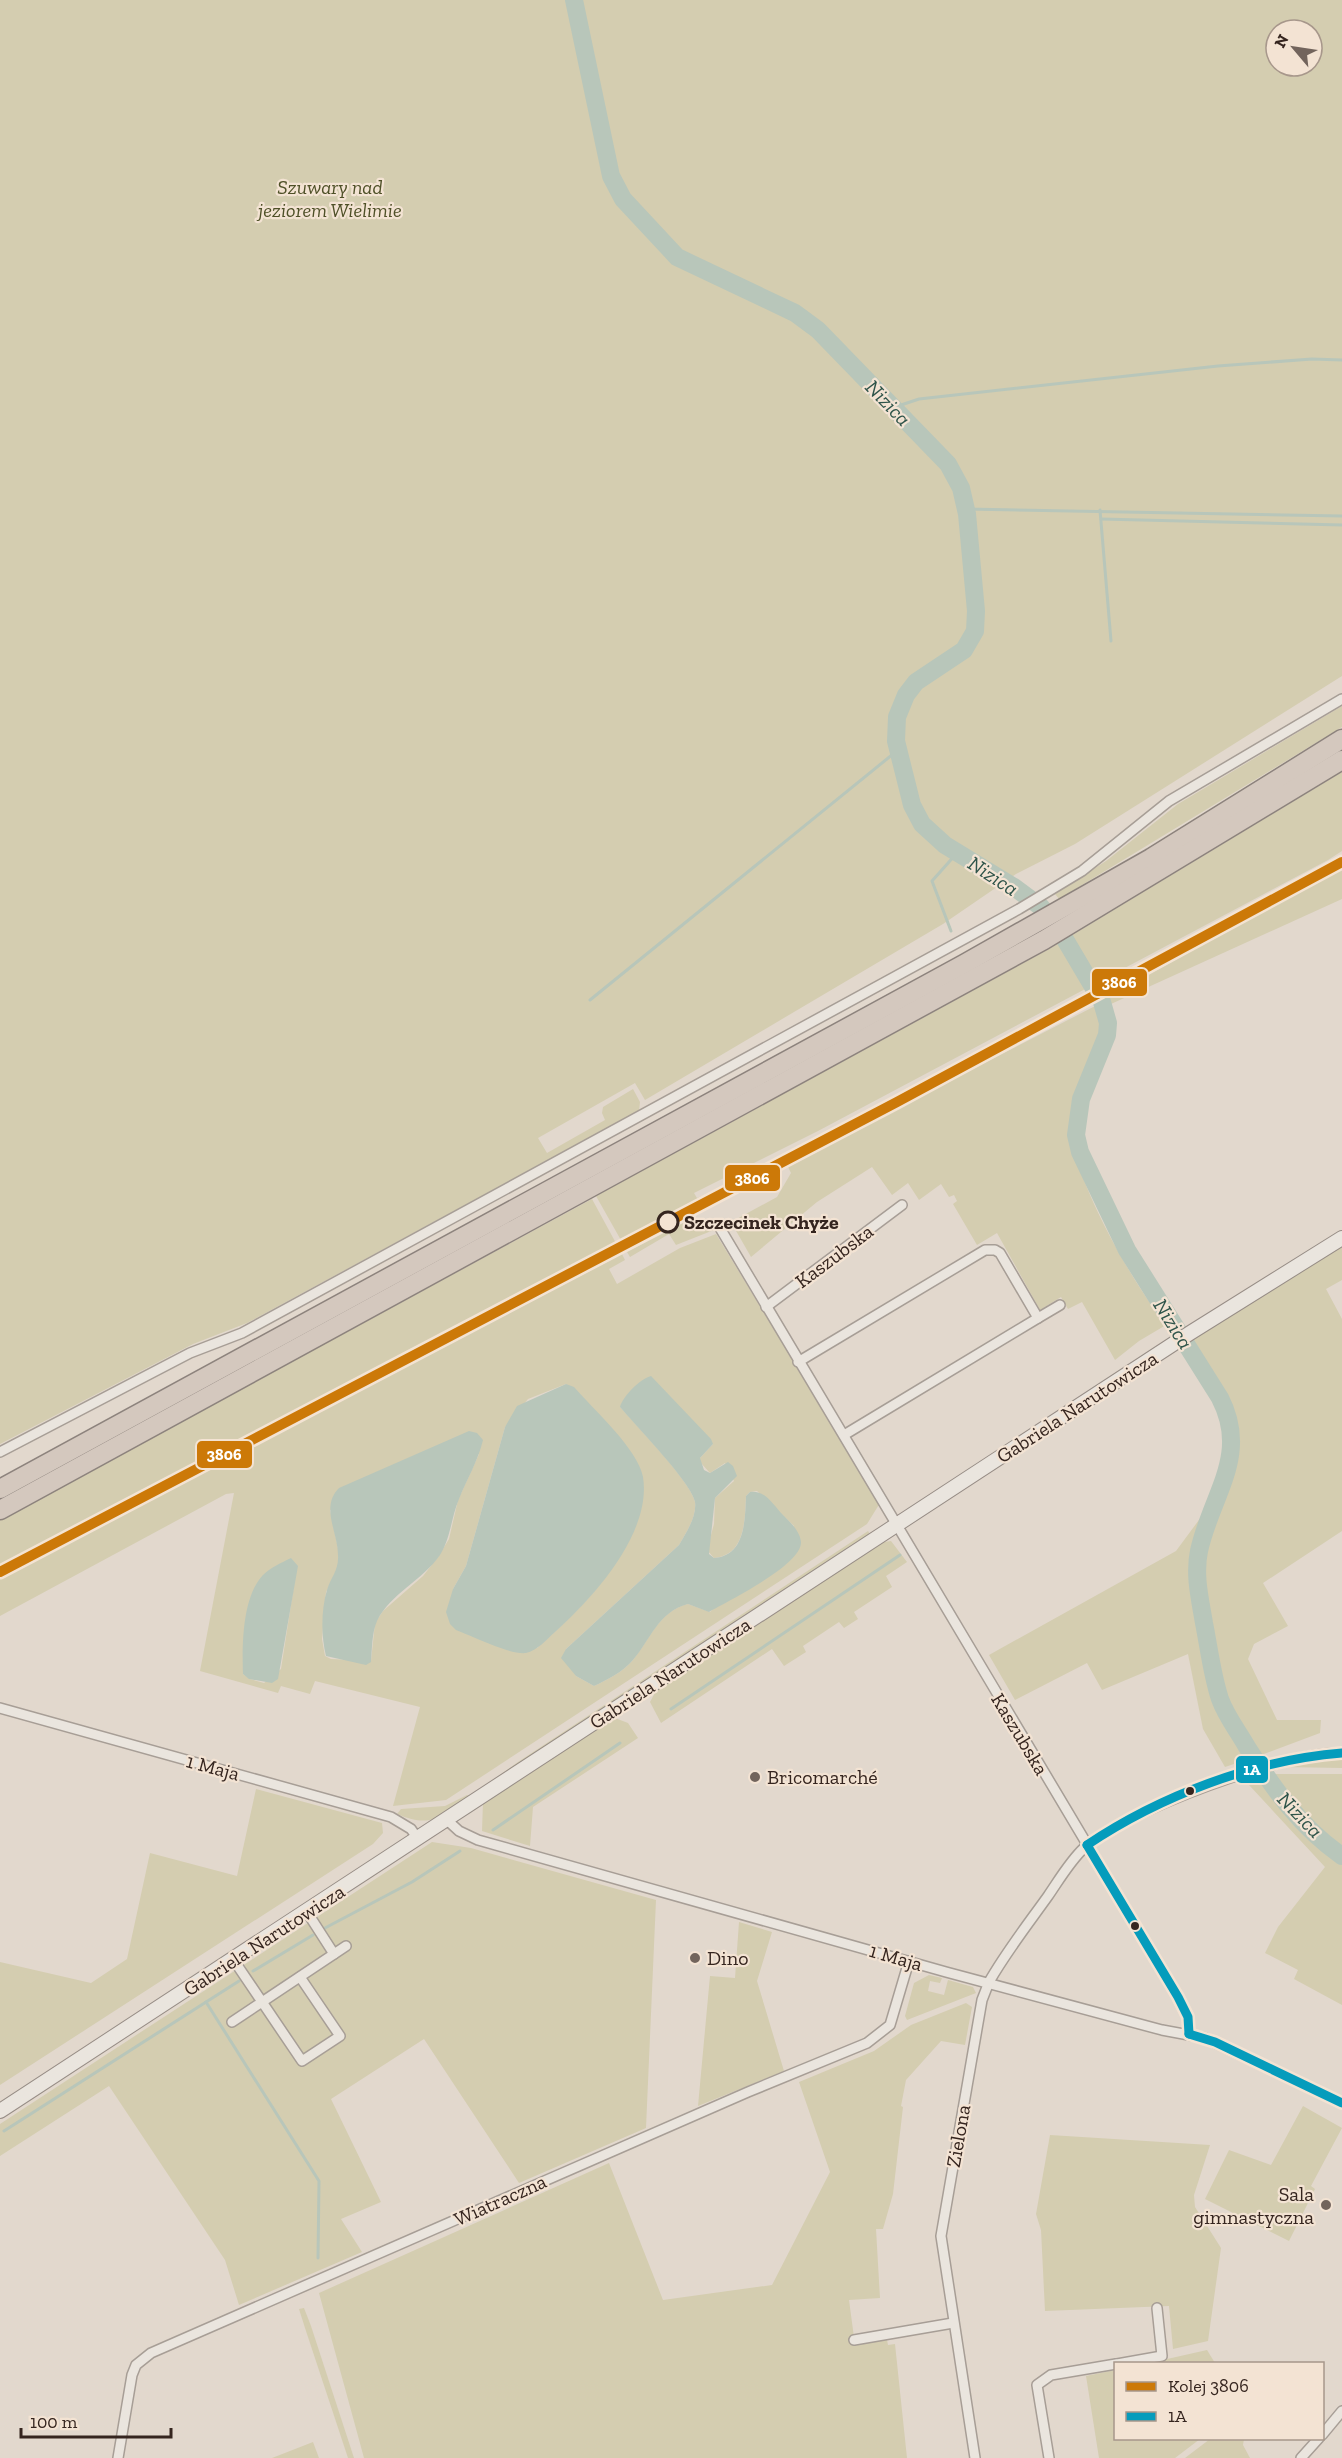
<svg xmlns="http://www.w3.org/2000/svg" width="1342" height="2458" font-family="'Zilla Slab',serif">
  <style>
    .green { fill: #d4cdb0; fill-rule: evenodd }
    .water { fill: #b8c6ba }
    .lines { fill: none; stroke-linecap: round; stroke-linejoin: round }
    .stream { stroke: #b8c6ba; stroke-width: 3 }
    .river { stroke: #b8c6ba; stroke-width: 18 }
    .minor-casing { stroke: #a79e96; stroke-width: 12 }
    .secondary-casing { stroke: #978d86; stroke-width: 16 }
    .motorway-casing { stroke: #8d837d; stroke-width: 21 }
    .minor { stroke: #eae5de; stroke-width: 9 }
    .secondary { stroke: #eae5de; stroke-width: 14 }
    .motorway { stroke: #d4c8be; stroke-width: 18 }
    .bus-1-casing { stroke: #f3e3d3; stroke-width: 14 }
    .bus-1 { stroke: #059cbc; stroke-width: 9 }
    .rail-1-casing { stroke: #f3e3d3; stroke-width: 15 }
    .rail-1 { stroke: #cc7908; stroke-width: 10 }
    .stop-dot { fill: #f3e3d3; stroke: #35251f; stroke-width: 3 }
    .poi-dot { fill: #72645c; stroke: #f3e3d3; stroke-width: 2 }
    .bus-dot { fill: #35251f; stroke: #f3e3d3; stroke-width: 2 }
    .labels { text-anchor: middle; stroke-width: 4.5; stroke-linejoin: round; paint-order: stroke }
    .park-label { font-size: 20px; font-style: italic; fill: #4e5027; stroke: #f3e3d3 }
    .stop-label { font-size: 20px; font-weight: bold; fill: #35251f; stroke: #f3e3d3; text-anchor: start }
    .street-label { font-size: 20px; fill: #35251f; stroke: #f3e3d3 }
    .poi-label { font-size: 20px; fill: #35251f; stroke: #f3e3d3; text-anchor: start }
    .water-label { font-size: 21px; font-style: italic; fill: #2f544a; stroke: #f3e3d3 }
    .line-badge { stroke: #f3e3d3; stroke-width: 2 }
    .badge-label { font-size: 16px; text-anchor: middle; font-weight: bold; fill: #fff }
  </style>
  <rect width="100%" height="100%" fill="#e2d8cd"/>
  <g class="green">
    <path d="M0,0H1342V676L1075,844L1016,874L943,924L645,1100L635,1083L538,1138L547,1153L605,1120L602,1113L603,1107L633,1089L640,1102L639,1111L247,1323L193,1344L0,1444ZM1276,30H1312V66H1276Z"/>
    <path d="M1342,706V727L1059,899L1055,894L1106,861L1178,804Z"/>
    <path d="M1342,772V851L1328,860L818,1131L694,1193L697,1198L731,1185L622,1242L596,1196L1051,948Z"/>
    <path d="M1342,867V899L1111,1004L1109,997Z"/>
    <path d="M1097,1005L1102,1023L1101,1034C1091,1062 1073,1089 1071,1120C1067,1171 1134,1285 1166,1325L1139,1341L1115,1360L1082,1302L1068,1309L1061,1297L1040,1310L997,1233L977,1245L953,1204L957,1201L954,1195L949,1197L941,1184L919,1200L908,1183L892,1195L872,1167L817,1202L751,1257L731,1222L777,1197L791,1173L787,1165Z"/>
    <path d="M592,1199L617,1245L0,1569V1520Z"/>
    <path d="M695,1217L701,1224L709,1220L714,1230L676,1245L669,1234L630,1257L627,1252Z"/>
    <path d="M716,1234L880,1503L867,1524L446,1800L393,1806L420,1707L315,1681L310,1694L281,1686L278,1693L200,1671L234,1493L226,1494L0,1616V1577L409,1361L412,1364L622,1254L625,1260L609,1269L617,1284L680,1248ZM566,1384L643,1497C622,1569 591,1599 537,1648L453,1589L466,1566L505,1427L528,1399ZM620,1407L713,1444L700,1458V1462L710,1473L725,1463L734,1481L715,1498L714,1524L707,1550L714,1558C745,1555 745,1521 746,1496L750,1492L757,1491L794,1526L710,1612L688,1604C659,1611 650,1639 633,1660C623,1672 607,1680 594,1686L576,1676L566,1649L679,1545C686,1533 697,1516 695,1502C692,1483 636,1425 620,1407ZM479,1454L458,1500L449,1539L438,1557L423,1576L383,1611L375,1623L371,1661L331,1659L325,1656L322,1639L326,1592L338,1569L339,1553L330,1510ZM297,1566L281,1669L264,1683L250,1679L243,1674L248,1614L253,1593Z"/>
    <path d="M1342,1245V1280L1326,1289L1342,1319V1531L1263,1583L1288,1626L1254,1644L1248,1659L1277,1720H1321L1320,1733L1261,1755C1250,1739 1234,1721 1225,1700C1213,1669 1198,1583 1204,1552C1208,1527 1220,1506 1228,1483C1250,1425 1220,1388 1189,1342Z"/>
    <path d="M1210,1505C1198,1532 1190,1559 1193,1588L1213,1696L1249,1759L1225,1767L1203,1729L1188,1654L1102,1690L1087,1663L1015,1700L989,1655L1176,1551Z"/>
    <path d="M868,1531L871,1536L476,1792L518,1762Z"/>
    <path d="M891,1541L907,1562L886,1576L892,1587L854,1612L858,1619L844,1628L839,1622L803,1646L806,1652L784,1666L772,1649L661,1723L650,1702L656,1691L884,1542Z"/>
    <path d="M615,1718L628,1723L638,1738L533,1807L530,1846L482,1831L483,1802Z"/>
    <path d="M1342,1759V1768L1281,1767L1309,1761Z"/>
    <path d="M1276,1774H1342V1853L1296,1812L1270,1777Z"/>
    <path d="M1265,1781L1279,1802L1342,1864V2005L1294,1979L1298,1970L1265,1953L1278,1927L1325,1867L1249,1785Z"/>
    <path d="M256,1789L382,1823L383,1833L373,1844L0,2085V1962L91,1983L127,1959L150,1853L237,1876Z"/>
    <path d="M467,1795L472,1797C443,1816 432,1829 397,1814L401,1809L445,1806Z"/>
    <path d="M432,1842L471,1848L656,1900L646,2128L519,2183L424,2039L331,2099L381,2202L341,2219L362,2252L239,2305L225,2260L109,2086L0,2156V2124Z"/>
    <path d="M739,1922L772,1932L757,1981L784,2071L698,2106L710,1976L735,1978Z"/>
    <path d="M929,1975L942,1978L940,1983L930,1981L928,1991L944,1995L948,1980L973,1987L976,1993L907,2020L905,2016L914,1983Z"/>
    <path d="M966,2003L972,2007L965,2045L941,2041L906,2080L901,2106L903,2107L893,2194L883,2229H876L880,2298L849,2300L855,2345L887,2340L888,2345L895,2344L907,2458H364L319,2293L609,2163L663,2300L772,2285L830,2172L799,2082L874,2051L911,2025Z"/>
    <path d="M1303,2106L1342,2128L1311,2186L1315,2189L1289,2241L1205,2199L1229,2150L1271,2165Z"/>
    <path d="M1050,2135L1210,2145L1194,2195L1195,2207L1221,2248L1208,2341L1173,2349L1169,2306L1045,2311L1041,2230L1036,2214Z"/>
    <path d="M304,2308L311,2326L354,2458H348L305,2328L299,2309Z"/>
    <path d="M1207,2350L1215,2363L1145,2364Z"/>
    <path d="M1115,2370L1116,2438L1200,2439L1175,2458H1099L1086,2376Z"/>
    <path d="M1210,2439H1244L1243,2445L1250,2458H1185Z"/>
    <path d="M313,2442L319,2458H272Z"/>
  </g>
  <g class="water">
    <path d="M651,1376L711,1439L713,1444L700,1458L704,1470L710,1473L728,1462L733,1466L737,1476L715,1498L709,1554L714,1558C745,1556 745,1521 746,1496L750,1492C766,1490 773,1505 783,1515C790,1522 800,1531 801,1542C802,1565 728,1601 709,1612L688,1604C658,1612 651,1639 633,1660C623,1672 607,1680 594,1686L576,1676L561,1658L566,1649L679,1545C686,1533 697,1516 695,1502C692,1483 635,1425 620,1407C623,1396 640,1379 651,1376Z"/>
    <path d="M566,1384L574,1387C593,1409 638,1449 643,1477C652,1533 593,1598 555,1632C547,1639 537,1651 526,1653C510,1655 472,1636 456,1630L450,1624L446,1612L453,1589L466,1566L505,1427L517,1406Z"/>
    <path d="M469,1431L477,1433L483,1440C478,1461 467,1479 459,1499C451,1518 451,1537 440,1555C423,1580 390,1594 377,1621C372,1632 372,1649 371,1662L366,1665L326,1656C321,1636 321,1610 327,1590C331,1577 339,1570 338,1555C338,1532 320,1507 339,1488Z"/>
    <path d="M291,1558L298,1566L278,1679L272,1683L249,1679L243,1674C242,1646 242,1597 263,1575C271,1567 281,1563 291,1558Z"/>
  </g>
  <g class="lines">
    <g class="stream">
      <path d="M892,408L919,399L1218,366L1312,359L1342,360"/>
      <path d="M966,509L1342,516"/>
      <path d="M1100,510L1111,641"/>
      <path d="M1101,519L1342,525"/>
      <path d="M951,931L932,881L957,853"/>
      <path d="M590,1000L898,750"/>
      <path d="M671,1709L900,1555"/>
      <path d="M493,1830L620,1743"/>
      <path d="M325,1928L412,1882L460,1851"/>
      <path d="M253,1971L313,1935"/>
      <path d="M206,2002L319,2181L318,2258"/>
      <path d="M4,2131L239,1981"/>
    </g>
    <path class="river" d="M574,0L611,176L623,199L677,257L795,313L818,330L948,464L961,488L967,514L976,611L975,631L964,650L916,682L906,695L897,717L896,741L912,805L922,824L945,845L1014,887L1041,907L1063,936L1102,1002L1108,1023L1107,1035L1081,1099L1076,1135L1080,1152L1127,1250L1220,1398C1250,1456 1211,1495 1199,1551C1194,1575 1200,1599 1204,1623C1209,1648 1212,1675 1220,1699C1226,1716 1238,1731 1247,1747C1274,1789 1300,1827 1342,1856"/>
    <defs>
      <g id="minor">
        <path d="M720,1228L1178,1997L1188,2017L1189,2034"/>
        <path d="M766,1307L902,1205"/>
        <path d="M1038,1318L1060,1305"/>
        <path d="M798,1362L985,1250H995L1000,1253L1038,1318L844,1435"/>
        <path d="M0,1452L190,1353L242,1333L1019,909L1082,871L1169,801L1342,699"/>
        <path d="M0,1708L391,1817L411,1829L418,1839"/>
        <path d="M447,1820L459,1831L478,1840L946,1972L1162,2030L1205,2038L1342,2103"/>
        <path d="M307,1912L334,1954"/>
        <path d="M233,1959L302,2061L340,2036L300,1977"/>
        <path d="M232,2022L346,1946"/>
        <path d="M854,2340L953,2323"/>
        <path d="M1117,2364L1162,2356L1157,2308"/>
        <path d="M1322,2435L1342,2411"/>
        <path d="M118,2458L132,2375L136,2365L151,2353L748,2092L867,2043L890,2025L909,1961"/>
        <path d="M975,2458L941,2236L982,2000L989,1982C1006,1952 1028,1924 1048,1896C1059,1880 1070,1861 1084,1848C1124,1811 1287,1751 1342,1753"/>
        <path d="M1049,2458L1037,2385L1051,2375L1116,2364"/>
        <path d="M1301,2458L1319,2438"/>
      </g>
      <path id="secondary" d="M0,2111L1190,1333L1342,1238"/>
      <g id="motorway">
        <path d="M0,1489L964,964L1151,858L1342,739"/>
        <path d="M0,1510L1044,940L1342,760"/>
      </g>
    </defs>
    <use href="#minor" class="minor-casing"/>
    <use href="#secondary" class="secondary-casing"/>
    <use href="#motorway" class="motorway-casing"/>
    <use href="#minor" class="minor"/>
    <use href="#secondary" class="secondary"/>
    <use href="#motorway" class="motorway"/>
    <defs>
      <g id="bus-1">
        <path d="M1087,1845C1160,1796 1254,1760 1342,1753"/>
        <path d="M1087,1845L1178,1997L1188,2017L1189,2034"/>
        <path d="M1189,2034L1215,2042L1342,2103"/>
      </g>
    </defs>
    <use href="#bus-1" class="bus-1-casing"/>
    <use href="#bus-1" class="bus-1"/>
    <defs>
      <path id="rail-1" d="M0,1572L897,1102L1342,862"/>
    </defs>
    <use href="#rail-1" class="rail-1-casing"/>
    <use href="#rail-1" class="rail-1"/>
  </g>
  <circle class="stop-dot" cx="668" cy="1222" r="10"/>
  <g class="poi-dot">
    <circle cx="755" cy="1777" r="6"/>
    <circle cx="695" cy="1958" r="6"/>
    <circle cx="1326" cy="2205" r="6"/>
  </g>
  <g class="bus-dot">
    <circle cx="1190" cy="1791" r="5"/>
    <circle cx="1135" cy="1926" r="5"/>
  </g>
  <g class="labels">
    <g class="park-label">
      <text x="330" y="194">Szuwary nad<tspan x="330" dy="23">jeziorem Wielimie</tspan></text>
    </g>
    <g class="stop-label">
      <text x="684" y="1229">Szczecinek Chyże</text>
    </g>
    <g class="street-label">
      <text transform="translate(834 1256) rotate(-37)" y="7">Kaszubska</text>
      <text transform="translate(1077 1407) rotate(-33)" y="7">Gabriela Narutowicza</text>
      <text transform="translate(670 1673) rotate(-33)" y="7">Gabriela Narutowicza</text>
      <text transform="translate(1020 1734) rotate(59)" y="7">Kaszubska</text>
      <text transform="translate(213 1767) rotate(15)" y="7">1 Maja</text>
      <text transform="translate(264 1940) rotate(-33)" y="7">Gabriela Narutowicza</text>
      <text transform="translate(896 1957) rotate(16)" y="7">1 Maja</text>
      <text transform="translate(958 2136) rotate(-80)" y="7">Zielona</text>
      <text transform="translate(500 2200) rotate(-24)" y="7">Wiatraczna</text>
    </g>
    <g class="poi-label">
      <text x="767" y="1784">Bricomarché</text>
      <text x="707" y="1965">Dino</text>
      <text x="1314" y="2201" text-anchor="end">Sala<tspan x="1314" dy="23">gimnastyczna</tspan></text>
    </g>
    <g class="water-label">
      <text transform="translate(888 403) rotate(46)" y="7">Nizica</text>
      <text transform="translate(993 876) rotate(33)" y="7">Nizica</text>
      <text transform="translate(1173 1324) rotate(58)" y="7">Nizica</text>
      <text transform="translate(1300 1815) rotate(46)" y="7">Nizica</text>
    </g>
  </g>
  <g class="line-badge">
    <rect x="1091" y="968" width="57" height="29" rx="6" fill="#cc7908"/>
    <rect x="724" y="1164" width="57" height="28" rx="6" fill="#cc7908"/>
    <rect x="196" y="1440" width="57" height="29" rx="6" fill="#cc7908"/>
    <rect x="1235" y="1755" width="34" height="29" rx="6" fill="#059cbc"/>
  </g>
  <g class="badge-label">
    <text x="1119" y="988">3806</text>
    <text x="752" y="1184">3806</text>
    <text x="224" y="1460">3806</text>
    <text x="1252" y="1775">1A</text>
  </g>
  <rect x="1114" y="2362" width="210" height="78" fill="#f3e3d3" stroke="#a7978b" stroke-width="1.5"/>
  <rect x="1126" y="2382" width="30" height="9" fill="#cc7908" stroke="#a7978b" stroke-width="1.5"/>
  <text x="1168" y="2392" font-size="18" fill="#35251f">Kolej 3806</text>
  <rect x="1126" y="2412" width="30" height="9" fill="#059cbc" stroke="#a7978b" stroke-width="1.5"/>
  <text x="1168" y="2422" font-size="18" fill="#35251f">1A</text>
  <g transform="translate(1294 48) rotate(299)"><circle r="28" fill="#f3e3d3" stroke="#a7978b" stroke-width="1.5"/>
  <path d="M0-4.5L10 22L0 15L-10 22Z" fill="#72645c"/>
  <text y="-9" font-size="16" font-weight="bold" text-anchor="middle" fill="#35251f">N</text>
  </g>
  <path d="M21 2428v9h150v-9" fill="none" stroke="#35251f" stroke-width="3"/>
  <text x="30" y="2428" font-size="18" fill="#35251f" stroke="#f3e3d3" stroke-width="4.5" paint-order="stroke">100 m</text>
</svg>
